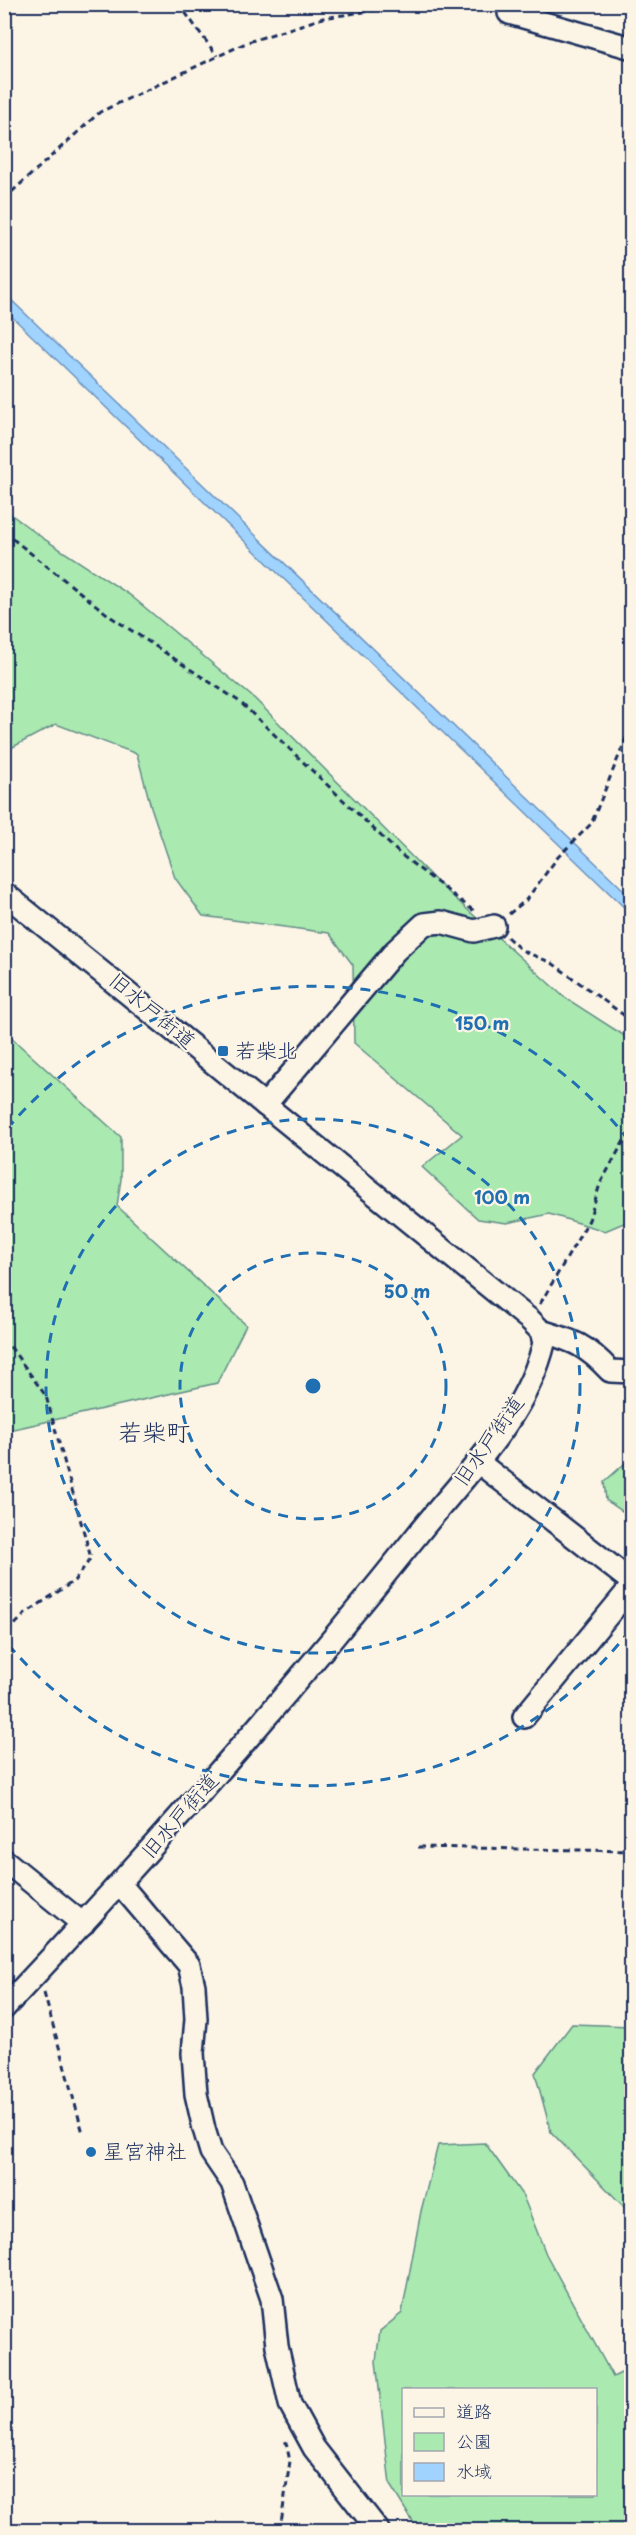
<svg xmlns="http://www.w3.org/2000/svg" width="636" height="2535" font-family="'Playpen Sans','Klee One',sans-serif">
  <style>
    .green { fill: #aae9b0; stroke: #628c87; stroke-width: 1.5; fill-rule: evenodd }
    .water { fill: #a0d4fe; stroke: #6b92be; stroke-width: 1.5 }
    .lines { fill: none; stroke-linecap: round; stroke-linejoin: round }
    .minor-casing { stroke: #1b2f5e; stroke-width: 26 }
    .path { stroke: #1b2f5e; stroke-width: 3; stroke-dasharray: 6 4.5; stroke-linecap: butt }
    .minor { stroke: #fcf5e5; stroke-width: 21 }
    .ring { fill: none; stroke: #1f6fb2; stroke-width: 3; stroke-dasharray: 10 8 }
    .poi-dot { fill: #1f6fb2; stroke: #fcf5e5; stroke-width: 2 }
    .labels { text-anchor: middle; stroke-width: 4.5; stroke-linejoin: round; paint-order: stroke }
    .street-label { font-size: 21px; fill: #1b2f5e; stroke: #fcf5e5 }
    .poi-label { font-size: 21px; fill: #1b2f5e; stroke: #fcf5e5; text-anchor: start }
    .quarter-label { font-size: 24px; fill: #1b2f5e; stroke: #fcf5e5 }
    .centre { fill: #1f6fb2; stroke: #fcf5e5; stroke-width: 3 }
    .ring-label { font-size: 18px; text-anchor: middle; font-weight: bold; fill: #1f6fb2; stroke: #fcf5e5; stroke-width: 4.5; stroke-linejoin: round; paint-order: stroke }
  </style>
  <rect width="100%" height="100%" fill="#fcf5e5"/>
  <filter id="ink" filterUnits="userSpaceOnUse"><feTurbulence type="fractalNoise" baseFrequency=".0167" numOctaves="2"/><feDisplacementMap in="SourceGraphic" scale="12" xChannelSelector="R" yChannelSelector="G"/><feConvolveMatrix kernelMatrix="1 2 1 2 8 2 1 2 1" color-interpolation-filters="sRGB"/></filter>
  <g filter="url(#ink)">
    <g class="green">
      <path d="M5,510L44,539L130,595L255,699L436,881L564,997L631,1040V1220L605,1231L549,1214L507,1223L478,1219L422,1167L462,1135L354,1043L353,965L329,933L203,916L175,878L151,807L137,754L56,724L9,749L5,810Z"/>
      <path d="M5,1032L121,1137V1179L117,1206L246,1325L217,1383L5,1431Z"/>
      <path d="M631,1458V1517L606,1500L604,1482Z"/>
      <path d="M572,2024L631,2026V2214L551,2132L535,2073Z"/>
      <path d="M485,2143L523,2196L546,2254L613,2377L631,2368V2530H418L390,2485L376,2361L380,2331L402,2313L421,2211L438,2145ZM404,2390H596V2494H404Z"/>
    </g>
    <path class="water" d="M4,293L631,897V914L5,310Z"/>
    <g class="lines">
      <defs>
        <g id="minor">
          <path d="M509,13L632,48"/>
          <path d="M4,893L530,1320L541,1331L544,1343C526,1418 464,1476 418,1534C287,1698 148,1855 4,2008"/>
          <path d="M265,1105L395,951L424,924L441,922L474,931L494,926"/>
          <path d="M541,1331C574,1341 586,1345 610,1371L632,1372"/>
          <path d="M478,1462L632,1582"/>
          <path d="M524,1717L632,1586"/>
          <path d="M4,1860L83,1924"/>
          <path d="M120,1884L189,1965L194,1986L196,2019L193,2053L196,2094L204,2129L211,2152L232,2183L272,2299L277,2346L290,2404L314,2448L378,2530"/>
        </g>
      </defs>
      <use href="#minor" class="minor-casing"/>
      <g class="path">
        <path d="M179,4L217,56"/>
        <path d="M448,4L491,10"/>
        <path d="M4,199L100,112L248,42L323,18L416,4"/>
        <path d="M4,532L111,617L240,702L400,854L474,911"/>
        <path d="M509,914L526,900L558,857L591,824L632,724"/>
        <path d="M507,937L521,950L552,963L632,1021"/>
        <path d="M540,1304L589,1220L600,1184L625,1139L632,1136"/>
        <path d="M4,1338L46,1396L91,1558L74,1581L26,1613L4,1636"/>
        <path d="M418,1847L632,1851"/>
        <path d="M44,1993L83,2133"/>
        <path d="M280,2530L290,2461L285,2438"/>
      </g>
      <use href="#minor" class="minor"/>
    </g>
  </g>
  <g class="ring">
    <circle cx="313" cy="1386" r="133"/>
    <circle cx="313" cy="1386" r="267"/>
    <path d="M630 1630A400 400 0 0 1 7 1643M7 1129A400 400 0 0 1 630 1142"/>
  </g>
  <g class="poi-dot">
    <rect x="217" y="1045" width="12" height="12" rx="3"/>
    <circle cx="91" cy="2152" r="6"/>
  </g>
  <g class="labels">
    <g class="street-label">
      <text transform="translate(152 1011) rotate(40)" y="7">旧水戸街道</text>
      <text transform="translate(489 1441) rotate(-55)" y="7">旧水戸街道</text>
      <text transform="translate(180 1816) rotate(-49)" y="7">旧水戸街道</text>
    </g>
    <g class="poi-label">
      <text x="235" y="1058">若柴北</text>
      <text x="103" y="2159">星宮神社</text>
    </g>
    <g class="quarter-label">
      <text x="154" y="1441">若柴町</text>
    </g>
  </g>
  <circle cx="313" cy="1386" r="9" class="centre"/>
  <g class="ring-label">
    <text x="482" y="1030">150 m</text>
    <text x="502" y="1204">100 m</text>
    <text x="407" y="1298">50 m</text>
  </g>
  <rect width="636" height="2535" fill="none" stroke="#fcf5e5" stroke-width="24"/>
  <rect x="12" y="12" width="612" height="2511" fill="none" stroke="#1b2f5e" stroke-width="2" filter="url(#ink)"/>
  <rect x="402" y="2388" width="195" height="108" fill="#fcf5e5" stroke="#a2a6af" stroke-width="1.5"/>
  <rect x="414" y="2408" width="30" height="9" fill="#fcf5e5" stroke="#a2a6af" stroke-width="1.5"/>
  <text x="456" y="2418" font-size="18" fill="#1b2f5e">道路</text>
  <rect x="414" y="2433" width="30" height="18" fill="#aae9b0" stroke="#a2a6af" stroke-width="1.5"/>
  <text x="456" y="2448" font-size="18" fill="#1b2f5e">公園</text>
  <rect x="414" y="2463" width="30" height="18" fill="#a0d4fe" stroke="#a2a6af" stroke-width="1.5"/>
  <text x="456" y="2478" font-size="18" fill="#1b2f5e">水域</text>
</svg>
